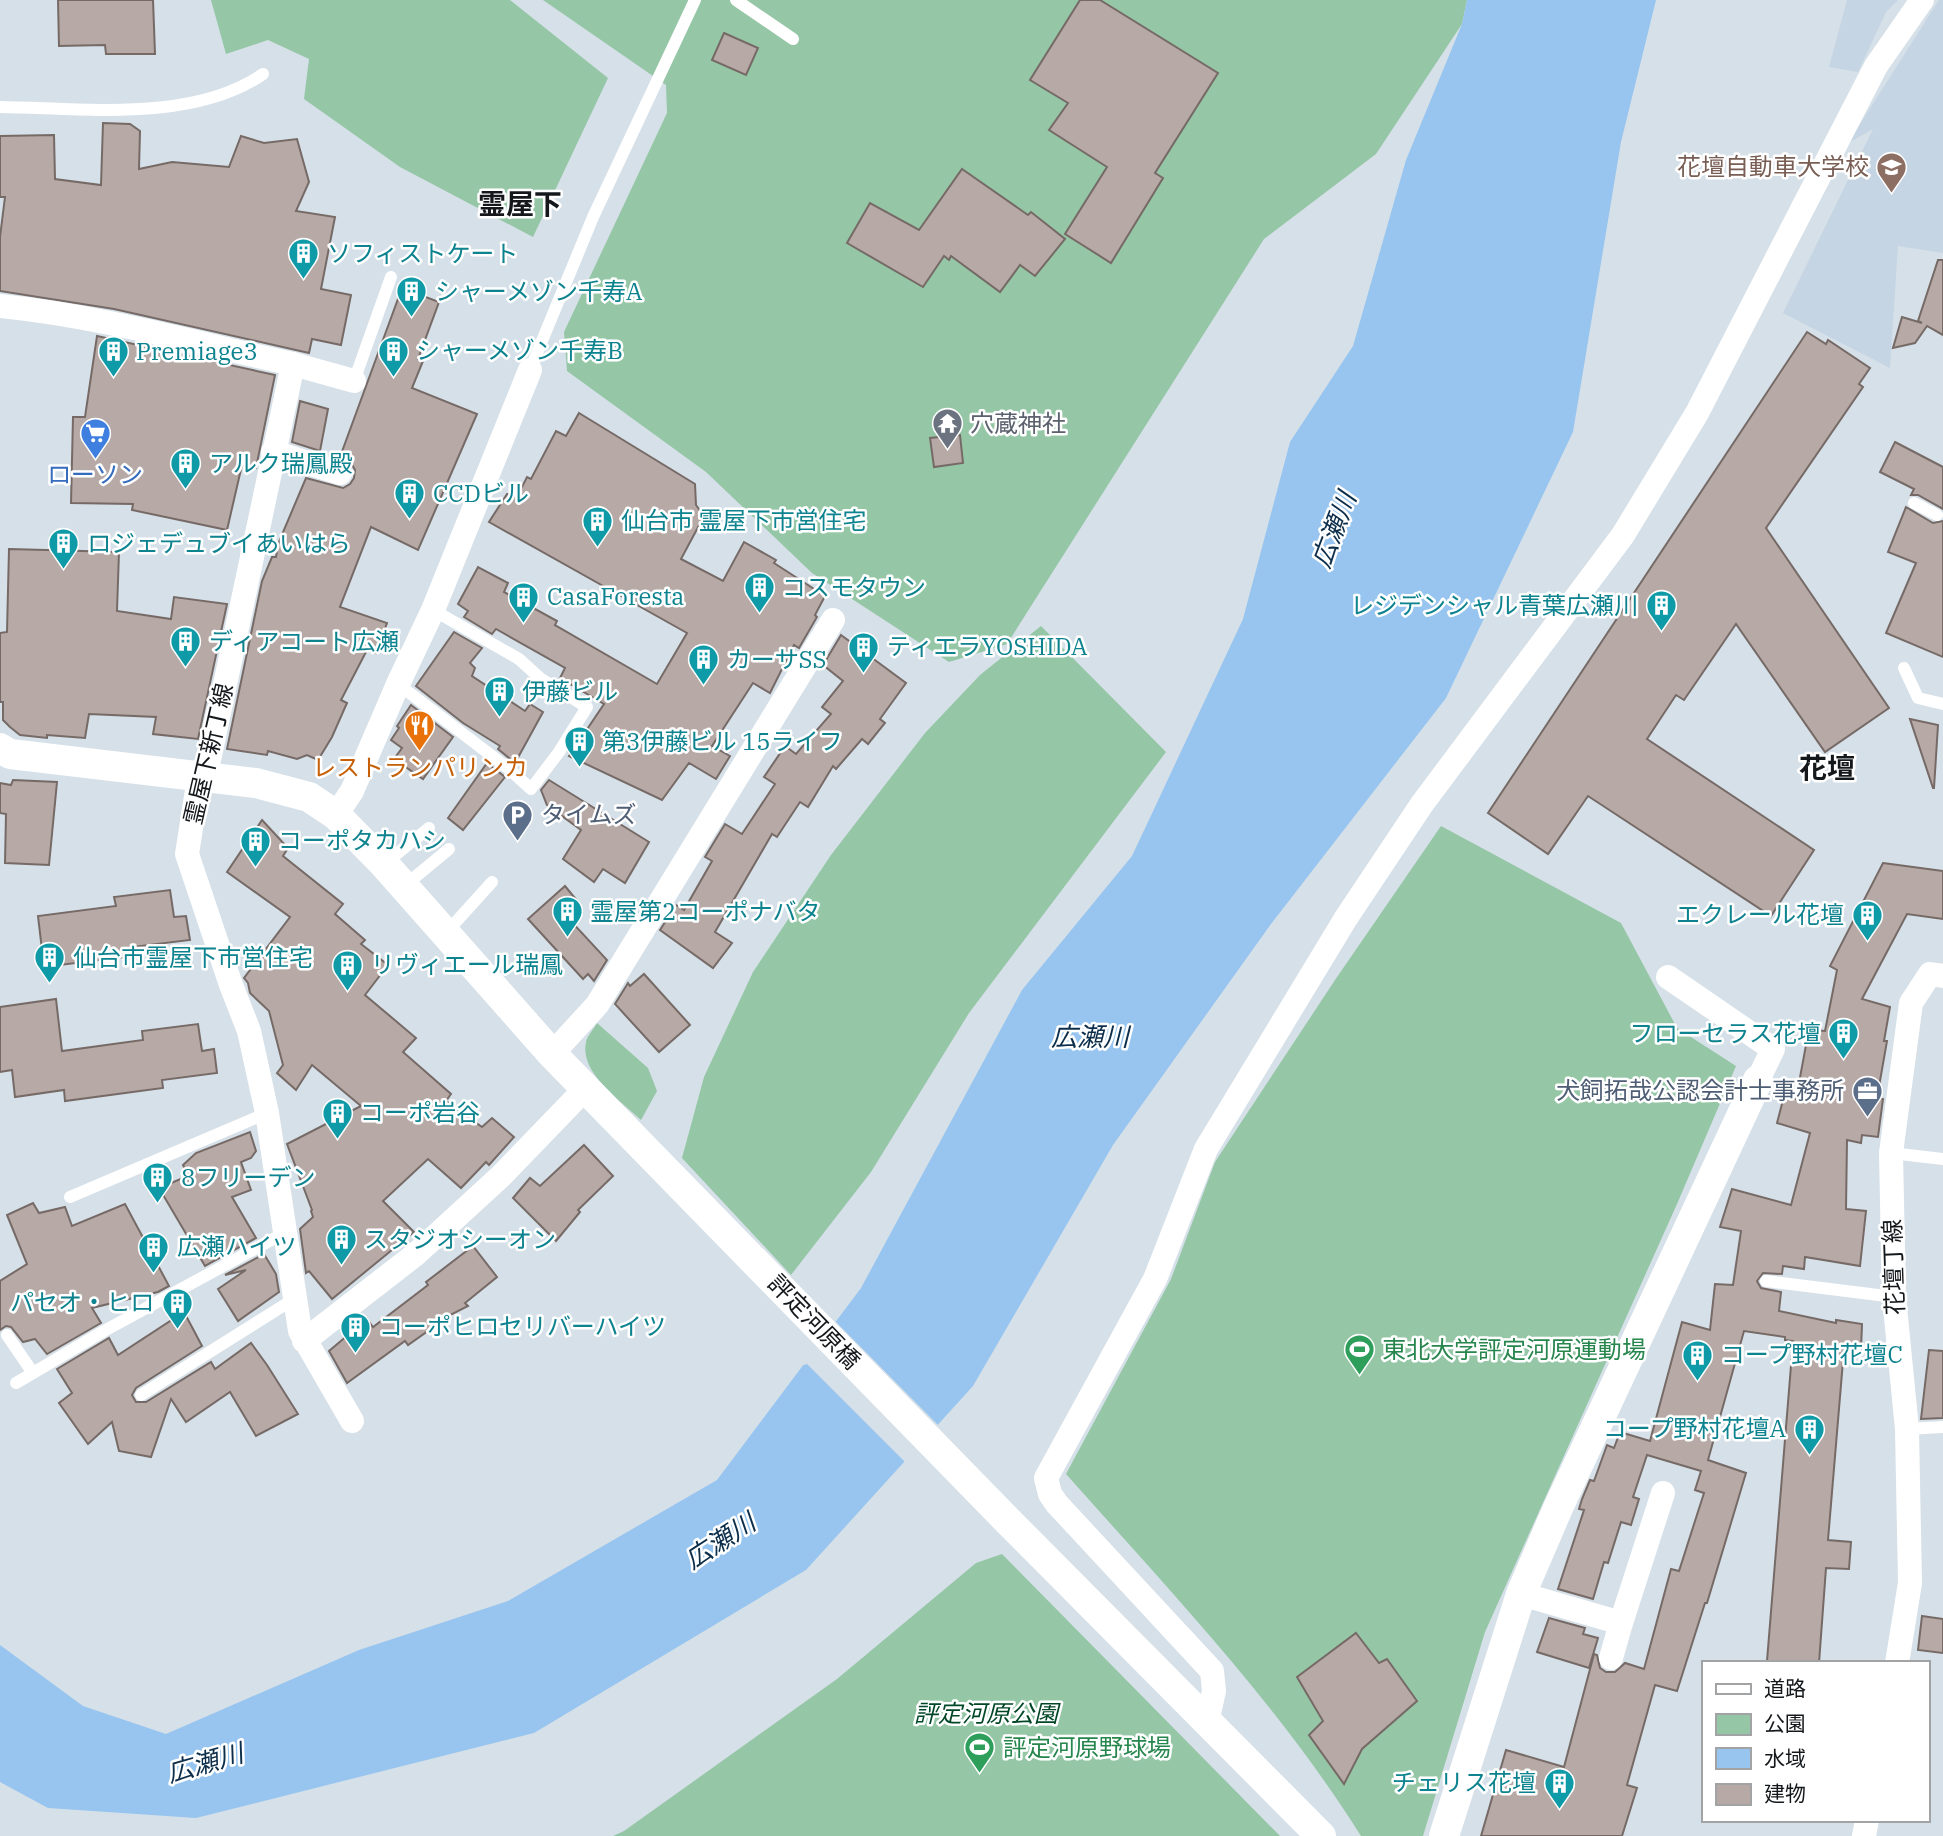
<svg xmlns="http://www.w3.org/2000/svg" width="1943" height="1836" font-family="'IBM Plex Serif','Noto Sans JP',serif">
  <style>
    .built { fill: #c5d5e3 }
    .green { fill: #95c6a6 }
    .water { fill: #97c5ef }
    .pier { fill: #d6e0e8 }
    .building { fill: #b6a9a6; stroke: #766a67; stroke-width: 2 }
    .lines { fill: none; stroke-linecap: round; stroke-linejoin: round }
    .service { stroke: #fff; stroke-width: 12 }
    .minor { stroke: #fff; stroke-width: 24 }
    .tertiary { stroke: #fff; stroke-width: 30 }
    .labels { text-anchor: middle; stroke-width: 5; stroke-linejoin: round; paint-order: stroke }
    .education-label { font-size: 24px; fill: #785e54; stroke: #fff; text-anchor: end }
    .culture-label { font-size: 24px; fill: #0d838f; stroke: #fff; text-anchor: start }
    .worship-label { font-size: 24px; fill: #5b616d; stroke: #fff; text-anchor: start }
    .shop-label { font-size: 24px; fill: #366cbe; stroke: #fff }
    .street-label { font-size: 24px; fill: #14181b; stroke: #fff }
    .food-label { font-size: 24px; fill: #c56008; stroke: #fff }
    .service-label { font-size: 24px; fill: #4e5e75; stroke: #fff; text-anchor: start }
    .leisure-label { font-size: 24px; fill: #27864d; stroke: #fff; text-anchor: start }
    .park-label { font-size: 24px; font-style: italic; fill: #004726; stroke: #fff }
    .water-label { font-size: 26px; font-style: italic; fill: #0c2e4a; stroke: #fff }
    .quarter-label { font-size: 28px; font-weight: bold; fill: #14181b; stroke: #fff }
  </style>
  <rect width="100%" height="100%" fill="#d6e0e8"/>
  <g class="built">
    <path d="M1847,0H1898L1886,12L1858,72L1829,67Z"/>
    <path d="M1939,0H1943V253L1898,246L1890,368L1783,313L1873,129L1848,143Z"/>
  </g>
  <g class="green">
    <path d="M211,0H510L608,78L533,237L400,167L304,99L309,59L268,40L226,54Z"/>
    <path d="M543,0H1467L1462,24L1376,154L1264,239L1007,644L949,662L812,573L706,472L567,371L564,332L667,113L666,85Z"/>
    <path d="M1041,626L1166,752L969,1013L871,1172L791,1275L682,1158L704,1077L753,972L831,855L925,733L980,675Z"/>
    <path d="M1441,826L1621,923L1677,1028L1736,1066L1677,1204L1485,1632L1423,1836H1361C1278,1704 1170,1591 1066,1474L1171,1279L1215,1162L1335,980Z"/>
    <path d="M597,1023L648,1068L657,1091L641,1120C622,1102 579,1073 586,1042C587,1036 594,1029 597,1023Z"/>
    <path d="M1002,1554L1280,1836H613L624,1831L837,1679L976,1563Z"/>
  </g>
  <path class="water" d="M1467,0H1656L1621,142L1573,432L1446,698L1271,924L1113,1145L973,1386L806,1570L534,1733L196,1818L48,1808L0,1782V1645L83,1706L166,1734L359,1650L508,1601L717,1480L861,1288L1022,990L1132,856L1243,619L1290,442L1353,346L1406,160L1462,24Z"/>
  <path class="pier" d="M833,1319L940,1427L907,1464L807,1364L797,1367Z"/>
  <g class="building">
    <path d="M58,0H153L155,54H106L105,45L59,46Z"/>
    <path d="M1080,0H1100L1218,73L1155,173L1163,178L1111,263L1065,234L1107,167L1049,130L1068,103L1030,80Z"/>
    <path d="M724,33L758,48L746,75L712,60Z"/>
    <path d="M103,123L130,124L140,131L139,169L172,162L229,167L241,136L264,143L297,139L309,182L296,211L335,217L321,289L351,295L341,345L312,339L309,353L114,309L0,291V237L5,197H0V136L54,135L55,179L101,185Z"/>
    <path d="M962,169L1028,215L1031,212L1065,239L1035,276L1020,265L1000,292L951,256L949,260L944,256L923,287L847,243L870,203L919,230Z"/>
    <path d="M1938,260H1943V335L1927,326L1915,343L1893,348L1902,317L1922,323L1918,321Z"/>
    <path d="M402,288L439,302L418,359L423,361L412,388L477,414L418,550L371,527L340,607L387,623L376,653L367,650L341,700L347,703L332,737L318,760L307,755L297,759L268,751L267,755L227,749L262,581L272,557H276L278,544L306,478L343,488L350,484L354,478L355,470L351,463L340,457Z"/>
    <path d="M1807,332L1826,344L1828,340L1870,368L1859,384L1863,387L1766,528L1889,708L1825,752L1736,624L1684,700L1676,695L1647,739L1814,850L1771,916L1588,796L1548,854L1488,813Z"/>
    <path d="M97,336L275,375L256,468L242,465L227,530L132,510L133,504L71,503L73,417H85Z"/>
    <path d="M300,401L328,409L320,451L292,442Z"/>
    <path d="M579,413L695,484L696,505L704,516L681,559L723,581L744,542L776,560L774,563L825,596L815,615L817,617L799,648L794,645L770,693L753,683L712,746L730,756L716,779L689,763L662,800L569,756L604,704L560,678L565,668L496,629L492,634L464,617L468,611L458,604L478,567L508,583L504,592L557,621L555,625L657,684L687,633L489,522L507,494L518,495L527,477L531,479L556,431L566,436Z"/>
    <path d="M960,435L963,463L934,467L930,438Z"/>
    <path d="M1895,442L1943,467V509L1918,495H1911L1914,489L1880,472Z"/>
    <path d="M1906,507L1933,523L1943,521V657L1886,633L1916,563L1888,552Z"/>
    <path d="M9,549L119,552L117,611L171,619L174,597L227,604L198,739L153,734L156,717L89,714L85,738L47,735V738L20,735L10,727L3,720V702H0V633L7,632Z"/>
    <path d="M454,632L482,648L470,663L475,668L472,676L525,711L530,704L543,712L515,763L498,749L500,746L463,723L416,686Z"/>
    <path d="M841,635L906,683L880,719L885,723L868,744L862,739L836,769L833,766L808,807L800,802L777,837L772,834L715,932L732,943L713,968L660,930L676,905L684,910L712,861L705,857L725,824L742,834L775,784L764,777L785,746L796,754L831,714L822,707L843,681L823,665Z"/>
    <path d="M411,705L453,737L423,779L394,759L402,748L391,740L399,728L397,726Z"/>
    <path d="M1910,719L1938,725L1934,788H1933Z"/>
    <path d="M487,763L505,777L463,830L448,818Z"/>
    <path d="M13,780L57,782L49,865L5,863L6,814L0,813V783L11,785Z"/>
    <path d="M549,780L649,842L625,883L603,869L594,882L563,859L581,830L547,805L541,790Z"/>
    <path d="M262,820L288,848L283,856L343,904L335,914L365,940L361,944L388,965L365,995L416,1038L403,1052L451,1094L446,1101L482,1127L492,1118L514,1137L489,1165L486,1162L461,1188L428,1159L383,1201L414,1232L332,1299L309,1271L306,1273L300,1229L313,1217L311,1211L312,1210L287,1144L361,1106L312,1065L296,1090L277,1073L283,1065L269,1011L250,993L248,983L244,978L290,917L227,872Z"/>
    <path d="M1883,863L1943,871V919L1907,914L1862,999L1890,1007L1884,1041H1887L1877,1098L1883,1099L1878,1137L1862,1135L1861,1143L1847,1140L1846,1209L1866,1211L1860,1266L1805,1257L1804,1269L1783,1266L1782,1274L1763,1273L1757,1281L1761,1288L1781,1292L1779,1311L1836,1323V1320L1862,1324L1861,1350L1844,1349L1828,1540L1851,1542L1849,1569L1826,1568L1819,1663L1767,1661L1793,1341L1785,1340V1337L1744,1331L1708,1460L1746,1473L1707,1603H1705L1677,1691L1655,1685L1627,1785L1637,1788L1622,1836H1481L1506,1750L1564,1767L1594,1654L1597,1655L1600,1668L1606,1672H1615L1625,1663L1644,1669L1671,1569L1679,1571L1704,1493L1695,1490L1701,1471L1647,1455L1633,1497L1639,1499L1631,1525L1621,1522L1608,1563L1604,1562L1593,1599L1558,1589L1584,1510L1579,1509L1582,1499L1590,1480L1594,1481L1607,1445L1614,1448L1620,1432L1650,1441L1682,1322L1710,1330L1715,1284L1733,1285L1741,1231L1720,1227L1732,1189L1791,1205L1810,1133L1777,1123L1784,1096L1796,1099L1806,1045L1812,1044L1814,1030L1825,1031L1837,970L1830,966Z"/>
    <path d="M565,886L579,903L568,918L607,960L594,981L588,974L583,979L528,919Z"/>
    <path d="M170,890L174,917L186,916L190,940L132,947L133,956L44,967L38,916L116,906L114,897Z"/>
    <path d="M644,974L690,1025L659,1052L615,1004L628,983L630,986Z"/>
    <path d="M56,999L62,1051L143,1040L142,1031L198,1024L202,1051L214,1049L217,1073L162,1080L163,1088L65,1101L64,1090L15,1097L12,1070L0,1072V1007Z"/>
    <path d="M250,1132L256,1151L251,1158L241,1162L251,1190L232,1197L256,1238L205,1266L159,1188L188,1176L183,1165L196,1153Z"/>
    <path d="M584,1145L613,1176L578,1210L580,1212L556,1241L513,1198L530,1178L540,1186Z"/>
    <path d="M33,1203L39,1213L65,1207L72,1226L125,1204L169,1286L158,1292L92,1308L101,1323L47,1354L35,1339L23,1342L11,1327L6,1326L0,1330V1281L27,1264L7,1215Z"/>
    <path d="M473,1246L497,1277L465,1303L468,1306L452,1314L408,1345L405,1341L347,1383L329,1351L367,1319L373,1327L428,1285L426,1282Z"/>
    <path d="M264,1254L276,1274L279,1292L238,1321L218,1289L246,1270L225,1275Z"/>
    <path d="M184,1312L202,1346L136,1388L132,1395L136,1402H146L211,1362L215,1369L251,1343L267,1365L298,1414L256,1436L230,1392L186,1422L171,1399L151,1457L119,1451L112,1422L88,1444L59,1403L72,1393L57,1369L109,1338L118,1355Z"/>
    <path d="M1929,1350L1943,1351V1418L1921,1419Z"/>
    <path d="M1922,1616L1943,1619V1653L1918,1650Z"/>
    <path d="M1549,1618L1585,1628L1583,1634L1598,1638L1589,1668L1537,1652Z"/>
    <path d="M1356,1633L1379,1663L1387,1659L1417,1701L1362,1749L1344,1784L1309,1735L1323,1721L1297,1677Z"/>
  </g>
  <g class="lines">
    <g class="service">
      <path d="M736,0L793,39"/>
      <path d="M0,107C82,108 193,123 263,74"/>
      <path d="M530,370L593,217L695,0"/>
      <path d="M354,381L391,277"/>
      <path d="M1914,503L1937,515"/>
      <path d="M1904,668L1918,698L1943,704"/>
      <path d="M398,684L509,769L531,789L559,752L587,707L541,679L519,659L433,610"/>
      <path d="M384,864L429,828"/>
      <path d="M403,887L449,849"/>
      <path d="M445,934L492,882"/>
      <path d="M1891,1153L1943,1159"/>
      <path d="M70,1197L267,1113"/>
      <path d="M1766,1281L1894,1297"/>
      <path d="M7,1335L33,1373"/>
      <path d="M16,1383L104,1331L284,1233"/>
      <path d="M141,1395L294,1299"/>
      <path d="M1907,1429L1943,1427"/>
    </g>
    <g class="minor">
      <path d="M0,306C99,316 196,343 293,364L209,760L197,790L187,854L231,985L249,1031L267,1113L300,1331L352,1421"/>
      <path d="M293,364L354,381"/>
      <path d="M273,452L340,473"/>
      <path d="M336,815L352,791L398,684L433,610L530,370"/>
      <path d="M1668,977L1773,1049L1758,1080"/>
      <path d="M552,1054L597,1005L833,620"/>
      <path d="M304,1341L416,1254L502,1175L586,1088"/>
      <path d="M1521,1594L1621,1623L1663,1493"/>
      <path d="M1611,1658L1621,1623"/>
      <path d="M1897,1663L1910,1583L1907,1429L1894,1297L1891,1153L1911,1003L1930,974L1943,976"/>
      <path d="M1207,1722L1214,1691L1212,1671L1057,1504L1050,1494L1046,1478L1155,1279L1206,1149L1346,918L1422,804L1623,535L1697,413L1876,66L1922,0"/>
      <path d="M1864,1836L1867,1820"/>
    </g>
    <g class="tertiary">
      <path d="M0,748L10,754L256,783L309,797L336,815L384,864L552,1054L1007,1520L1321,1836"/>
      <path d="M1444,1836L1521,1594L1558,1508L1758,1080"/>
    </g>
  </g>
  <defs>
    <symbol id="university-pin" viewBox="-11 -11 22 30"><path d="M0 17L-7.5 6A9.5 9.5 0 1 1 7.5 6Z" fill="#8d6e63" stroke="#fff"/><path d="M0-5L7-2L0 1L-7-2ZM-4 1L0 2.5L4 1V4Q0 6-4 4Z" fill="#fff"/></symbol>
    <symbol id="building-pin" viewBox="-11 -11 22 30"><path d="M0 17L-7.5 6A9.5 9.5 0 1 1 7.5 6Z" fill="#0f9aa8" stroke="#fff"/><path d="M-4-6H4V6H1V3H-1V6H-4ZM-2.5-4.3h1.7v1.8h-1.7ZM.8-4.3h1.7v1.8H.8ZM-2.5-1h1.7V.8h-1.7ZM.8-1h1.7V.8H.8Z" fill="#fff"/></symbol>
    <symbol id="temple-pin" viewBox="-11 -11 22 30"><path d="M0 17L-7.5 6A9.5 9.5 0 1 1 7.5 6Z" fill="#6b7280" stroke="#fff"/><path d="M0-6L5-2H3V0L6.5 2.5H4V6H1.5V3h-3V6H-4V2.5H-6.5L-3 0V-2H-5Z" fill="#fff"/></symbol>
    <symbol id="supermarket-pin" viewBox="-11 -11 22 30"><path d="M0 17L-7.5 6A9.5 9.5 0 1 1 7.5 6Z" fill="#3f7fe0" stroke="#fff"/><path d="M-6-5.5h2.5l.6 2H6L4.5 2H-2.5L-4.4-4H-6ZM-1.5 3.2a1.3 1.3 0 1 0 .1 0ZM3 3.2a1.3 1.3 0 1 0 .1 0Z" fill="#fff"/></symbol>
    <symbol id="restaurant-pin" viewBox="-11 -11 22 30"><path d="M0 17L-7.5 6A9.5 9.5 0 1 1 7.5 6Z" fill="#e8710a" stroke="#fff"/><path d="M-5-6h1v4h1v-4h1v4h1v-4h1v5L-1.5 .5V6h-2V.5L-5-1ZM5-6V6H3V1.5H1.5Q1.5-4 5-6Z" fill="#fff"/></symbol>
    <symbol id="parking-pin" viewBox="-11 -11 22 30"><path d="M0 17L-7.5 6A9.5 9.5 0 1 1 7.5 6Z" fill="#5c6f8a" stroke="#fff"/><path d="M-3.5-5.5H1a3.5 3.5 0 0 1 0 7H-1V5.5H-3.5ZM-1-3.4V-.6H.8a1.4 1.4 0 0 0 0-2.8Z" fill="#fff"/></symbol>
    <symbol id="office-pin" viewBox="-11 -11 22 30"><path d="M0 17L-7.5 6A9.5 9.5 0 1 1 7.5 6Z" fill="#5c6f8a" stroke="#fff"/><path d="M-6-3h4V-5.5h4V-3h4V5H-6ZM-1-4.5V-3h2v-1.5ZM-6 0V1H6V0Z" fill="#fff"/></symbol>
    <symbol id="stadium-pin" viewBox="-11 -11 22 30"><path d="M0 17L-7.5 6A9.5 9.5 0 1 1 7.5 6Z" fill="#2e9e5b" stroke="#fff"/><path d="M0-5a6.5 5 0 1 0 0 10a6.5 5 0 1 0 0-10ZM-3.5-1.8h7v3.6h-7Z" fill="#fff"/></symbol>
  </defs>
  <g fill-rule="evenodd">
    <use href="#university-pin" x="1874" y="150" width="35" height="47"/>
    <use href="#building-pin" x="286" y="236" width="35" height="47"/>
    <use href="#building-pin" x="394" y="274" width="35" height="47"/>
    <use href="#building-pin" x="376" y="334" width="35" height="47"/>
    <use href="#building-pin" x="96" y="334" width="35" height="47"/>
    <use href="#temple-pin" x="930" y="406" width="35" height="47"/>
    <use href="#supermarket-pin" x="78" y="416" width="35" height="47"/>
    <use href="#building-pin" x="168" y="446" width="35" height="47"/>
    <use href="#building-pin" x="392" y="476" width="35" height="47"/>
    <use href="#building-pin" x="580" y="504" width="35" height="47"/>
    <use href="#building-pin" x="46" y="526" width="35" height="47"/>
    <use href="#building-pin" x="742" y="570" width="35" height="47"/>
    <use href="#building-pin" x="506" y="580" width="35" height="47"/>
    <use href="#building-pin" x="1644" y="588" width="35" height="47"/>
    <use href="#building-pin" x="168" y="624" width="35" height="47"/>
    <use href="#building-pin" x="846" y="630" width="35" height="47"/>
    <use href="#building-pin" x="686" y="642" width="35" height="47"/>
    <use href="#building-pin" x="482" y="674" width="35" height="47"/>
    <use href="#restaurant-pin" x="402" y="708" width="35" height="47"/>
    <use href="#building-pin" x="562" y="724" width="35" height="47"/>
    <use href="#parking-pin" x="500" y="798" width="35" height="47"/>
    <use href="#building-pin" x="238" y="824" width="35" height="47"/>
    <use href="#building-pin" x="550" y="894" width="35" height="47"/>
    <use href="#building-pin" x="1850" y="898" width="35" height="47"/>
    <use href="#building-pin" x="32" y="940" width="35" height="47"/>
    <use href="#building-pin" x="330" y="948" width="35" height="47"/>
    <use href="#building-pin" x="1826" y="1016" width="35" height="47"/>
    <use href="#office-pin" x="1850" y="1074" width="35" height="47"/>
    <use href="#building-pin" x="320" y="1096" width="35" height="47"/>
    <use href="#building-pin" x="140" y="1160" width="35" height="47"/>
    <use href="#building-pin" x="324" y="1222" width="35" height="47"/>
    <use href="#building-pin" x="136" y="1230" width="35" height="47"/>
    <use href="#building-pin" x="160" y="1286" width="35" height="47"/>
    <use href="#building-pin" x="338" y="1310" width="35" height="47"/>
    <use href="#stadium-pin" x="1342" y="1332" width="35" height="47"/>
    <use href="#building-pin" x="1680" y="1338" width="35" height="47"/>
    <use href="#building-pin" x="1792" y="1412" width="35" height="47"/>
    <use href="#stadium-pin" x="962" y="1730" width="35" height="47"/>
    <use href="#building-pin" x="1542" y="1766" width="35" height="47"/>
  </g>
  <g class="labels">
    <g class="education-label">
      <text x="1869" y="175">花壇自動車大学校</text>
    </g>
    <g class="culture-label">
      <text x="327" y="262">ソフィストケート</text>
      <text x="435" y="300">シャーメゾン千寿A</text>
      <text x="416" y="359">シャーメゾン千寿B</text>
      <text x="136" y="360">Premiage3</text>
      <text x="209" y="472">アルク瑞鳳殿</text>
      <text x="433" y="502">CCDビル</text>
      <text x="621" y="529">仙台市 霊屋下市営住宅</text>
      <text x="87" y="552">ロジェデュブイあいはら</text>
      <text x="782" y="596">コスモタウン</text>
      <text x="547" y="605">CasaForesta</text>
      <text x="1638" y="614" text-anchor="end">レジデンシャル青葉広瀬川</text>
      <text x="209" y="650">ディアコート広瀬</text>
      <text x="887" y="655">ティエラYOSHIDA</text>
      <text x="727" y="668">カーサSS</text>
      <text x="522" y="700">伊藤ビル</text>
      <text x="602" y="750">第3伊藤ビル 15ライフ</text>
      <text x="278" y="849">コーポタカハシ</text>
      <text x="590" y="920">霊屋第2コーポナバタ</text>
      <text x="1844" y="923" text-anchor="end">エクレール花壇</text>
      <text x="73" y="966">仙台市霊屋下市営住宅</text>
      <text x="371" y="973">リヴィエール瑞鳳</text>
      <text x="1821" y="1042" text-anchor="end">フローセラス花壇</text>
      <text x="360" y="1121">コーポ岩谷</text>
      <text x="181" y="1186">8フリーデン</text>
      <text x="364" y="1248">スタジオシーオン</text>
      <text x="177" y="1255">広瀬ハイツ</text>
      <text x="154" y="1311" text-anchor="end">パセオ・ヒロ</text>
      <text x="379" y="1335">コーポヒロセリバーハイツ</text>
      <text x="1721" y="1363">コープ野村花壇C</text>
      <text x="1786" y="1437" text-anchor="end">コープ野村花壇A</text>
      <text x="1536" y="1791" text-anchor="end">チェリス花壇</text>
    </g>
    <g class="worship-label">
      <text x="970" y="432">穴蔵神社</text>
    </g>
    <g class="shop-label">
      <text x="95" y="483">ローソン</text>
    </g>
    <g class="street-label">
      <text transform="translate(209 754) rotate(-77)" y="8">霊屋下新丁線</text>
      <text transform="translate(1894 1267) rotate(-92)" y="8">花壇丁線</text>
      <text transform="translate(814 1322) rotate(46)" y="8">評定河原橋</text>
    </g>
    <g class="food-label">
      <text x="420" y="776">レストランパリンカ</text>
    </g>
    <g class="service-label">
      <text x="541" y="823">タイムズ</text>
      <text x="1844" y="1099" text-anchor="end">犬飼拓哉公認会計士事務所</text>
    </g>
    <g class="leisure-label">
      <text x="1382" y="1358">東北大学評定河原運動場</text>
      <text x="1003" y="1756">評定河原野球場</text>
    </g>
    <g class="park-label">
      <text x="986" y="1722">評定河原公園</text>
    </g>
    <g class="water-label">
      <text transform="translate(1334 530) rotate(-69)" y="9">広瀬川</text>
      <text x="1090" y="1046">広瀬川</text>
      <text transform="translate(720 1541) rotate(-33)" y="9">広瀬川</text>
      <text transform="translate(205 1763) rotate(-16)" y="9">広瀬川</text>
    </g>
    <g class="quarter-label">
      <text x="520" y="214">霊屋下</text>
      <text x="1827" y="778">花壇</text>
    </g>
  </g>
  <rect x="1702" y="1661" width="228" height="161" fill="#ffffff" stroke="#a1a3a4" stroke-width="2"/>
  <rect x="1716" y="1684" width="35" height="10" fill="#ffffff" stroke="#a1a3a4" stroke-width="2"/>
  <text x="1764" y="1696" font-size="21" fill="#14181b">道路</text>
  <rect x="1716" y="1714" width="35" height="21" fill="#95c6a6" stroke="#a1a3a4" stroke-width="2"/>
  <text x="1764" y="1731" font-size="21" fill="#14181b">公園</text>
  <rect x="1716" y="1748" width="35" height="21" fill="#97c5ef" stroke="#a1a3a4" stroke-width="2"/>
  <text x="1764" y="1766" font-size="21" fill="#14181b">水域</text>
  <rect x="1716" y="1784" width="35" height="21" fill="#b6a9a6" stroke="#a1a3a4" stroke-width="2"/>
  <text x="1764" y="1801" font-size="21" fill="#14181b">建物</text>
</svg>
